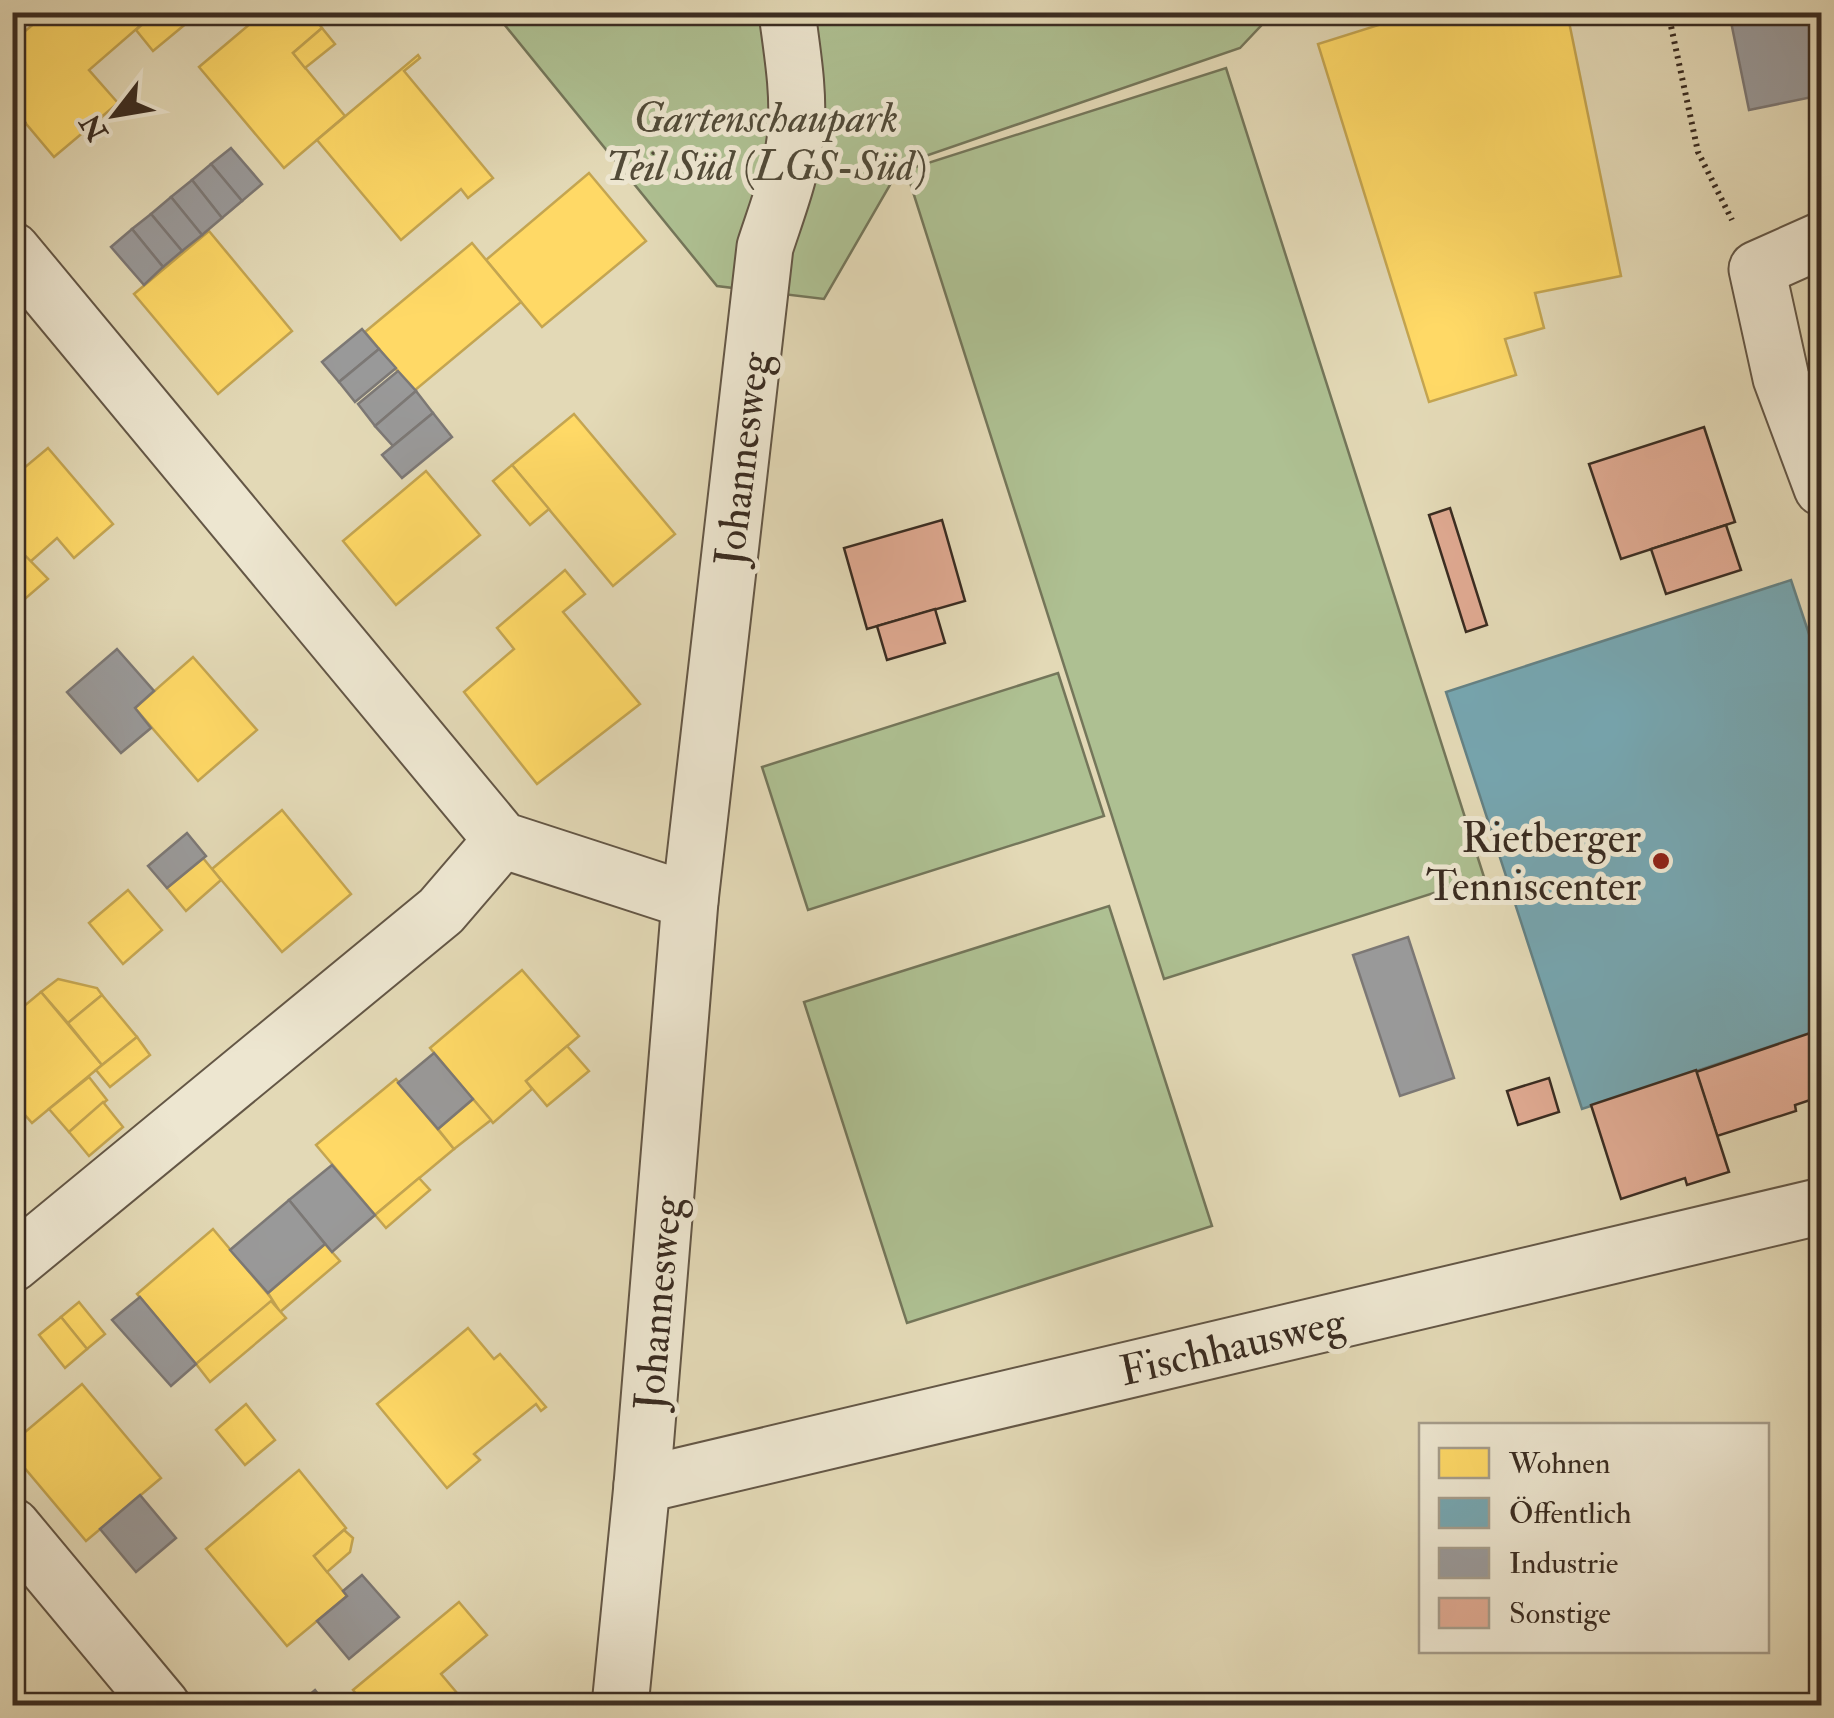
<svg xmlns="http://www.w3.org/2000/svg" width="1834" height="1718" font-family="'IM FELL Double Pica',serif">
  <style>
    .green { fill: #aec092; stroke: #74765a; stroke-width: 2.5 }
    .homes { fill: #ffd966; stroke: #c4a551; stroke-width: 2.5 }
    .public { fill: #76a5af; stroke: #648184; stroke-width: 2.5 }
    .industry { fill: #999; stroke: #7c7875; stroke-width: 2.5 }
    .building { fill: #dfa991; stroke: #3a2c21; stroke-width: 2.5 }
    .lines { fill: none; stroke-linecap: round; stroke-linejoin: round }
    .minor-casing { stroke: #645746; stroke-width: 59 }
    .path { stroke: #3a2c21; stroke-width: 6; stroke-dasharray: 2.5 5; stroke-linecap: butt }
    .minor { stroke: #ede6d0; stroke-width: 55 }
    .poi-dot { fill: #8f2418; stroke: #ede6d0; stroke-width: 4 }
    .labels { text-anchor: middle; stroke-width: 10; stroke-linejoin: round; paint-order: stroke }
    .park-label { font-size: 42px; font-style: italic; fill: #514a38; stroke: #ede6d0 }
    .street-label { font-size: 42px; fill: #3a2c21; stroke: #ede6d0 }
    .poi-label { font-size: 42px; fill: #3a2c21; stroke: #ede6d0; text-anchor: end }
  </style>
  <rect width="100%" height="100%" fill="#e3d9b6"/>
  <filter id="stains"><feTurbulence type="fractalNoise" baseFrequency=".002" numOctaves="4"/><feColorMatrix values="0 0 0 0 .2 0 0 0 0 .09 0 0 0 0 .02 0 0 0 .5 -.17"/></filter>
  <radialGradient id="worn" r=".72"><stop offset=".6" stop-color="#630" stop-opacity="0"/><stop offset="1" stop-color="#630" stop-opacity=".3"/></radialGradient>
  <g class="green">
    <path d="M495,13H1273L1240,48L902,164L824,299L717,286Z"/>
    <path d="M1226,68L1484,877L1164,979L906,170Z"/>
    <path d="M1058,673L1104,816L808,910L762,767Z"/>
    <path d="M1109,906L1212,1226L907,1323L804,1002Z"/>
  </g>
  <g class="homes">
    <path d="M48,12H156L89,70L118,103L54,157L12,107V42Z"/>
    <path d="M156,12H190L194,17L153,51L136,30Z"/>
    <path d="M264,12H309L322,28L293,53L345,116L284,168L199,67Z"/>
    <path d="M1400,12H1567L1621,276L1535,293L1544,328L1505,339L1516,375L1429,402L1318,44L1401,18Z"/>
    <path d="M322,28L335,44L305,68L293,53Z"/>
    <path d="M418,55L420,58L404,71L493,178L468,198L461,189L401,240L317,140Z"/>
    <path d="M589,173L646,241L542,327L486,260Z"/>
    <path d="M209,231L292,331L218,394L134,294Z"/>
    <path d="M472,243L521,302L414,391L365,332Z"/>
    <path d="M574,414L675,534L613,586L512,465Z"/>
    <path d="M48,448L113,524L74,558L57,538L30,562L12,542V478Z"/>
    <path d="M512,465L549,509L530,525L493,481Z"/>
    <path d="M426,471L480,535L396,605L343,541Z"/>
    <path d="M12,542L48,579L12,610Z"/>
    <path d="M565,570L585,594L563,612L640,704L537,784L464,692L514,649L497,628Z"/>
    <path d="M193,657L257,730L198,781L135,708Z"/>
    <path d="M282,810L351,894L282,952L212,869Z"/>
    <path d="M203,858L221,880L186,911L167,888Z"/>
    <path d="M128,890L162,930L123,964L89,923Z"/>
    <path d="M522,970L579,1036L526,1081L532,1089L493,1123L430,1048Z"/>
    <path d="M58,979L97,988L102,995L68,1023L41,992Z"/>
    <path d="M41,992L102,1065L32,1123L12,1100V1016Z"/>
    <path d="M102,995L137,1037L102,1065L68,1023Z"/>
    <path d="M137,1037L150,1055L110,1087L96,1070Z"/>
    <path d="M567,1046L589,1071L547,1106L526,1081Z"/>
    <path d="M89,1077L107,1100L69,1132L49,1109Z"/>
    <path d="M396,1079L454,1149L375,1215L316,1145Z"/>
    <path d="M473,1099L491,1120L454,1149L438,1129Z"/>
    <path d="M103,1102L123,1127L89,1156L69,1132Z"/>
    <path d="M419,1178L430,1190L386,1228L375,1215Z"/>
    <path d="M213,1229L273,1300L196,1364L137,1294Z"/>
    <path d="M325,1244L340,1261L280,1312L268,1293Z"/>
    <path d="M271,1301L286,1318L210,1382L196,1364Z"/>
    <path d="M79,1302L105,1334L87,1349L61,1317Z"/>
    <path d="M61,1317L87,1349L65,1368L39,1335Z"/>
    <path d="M468,1328L494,1359L500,1354L546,1407L541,1411L536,1404L474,1454L480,1460L447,1488L377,1404Z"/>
    <path d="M82,1384L161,1478L86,1541L12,1453V1443Z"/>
    <path d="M246,1404L275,1440L245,1465L216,1430Z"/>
    <path d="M299,1470L346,1528L314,1556L347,1596L287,1646L206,1549Z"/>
    <path d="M344,1530L353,1538L350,1552L327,1572L314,1556Z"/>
    <path d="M459,1602L487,1635L441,1674L468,1706H366L353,1690Z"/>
  </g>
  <path class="public" d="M1791,580L1822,673V1029L1582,1109L1446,692Z"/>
  <g class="industry">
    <path d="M1729,12H1822V95L1749,110Z"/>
    <path d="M12,107L25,122L12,133Z"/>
    <path d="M231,148L262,184L242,201L211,164Z"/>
    <path d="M211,164L242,201L222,218L192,180Z"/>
    <path d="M192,180L222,218L202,235L171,197Z"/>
    <path d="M171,197L202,235L182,251L151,214Z"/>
    <path d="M151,214L182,251L163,267L132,229Z"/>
    <path d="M132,229L163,267L144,285L111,247Z"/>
    <path d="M362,329L379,349L339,382L322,362Z"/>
    <path d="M379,349L396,368L355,402L339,382Z"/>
    <path d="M398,371L416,391L375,426L358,404Z"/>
    <path d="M416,391L433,413L393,446L375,426Z"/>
    <path d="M433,413L452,437L402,478L382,455Z"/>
    <path d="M117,649L154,691L135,708L151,728L121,753L67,692Z"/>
    <path d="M187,833L206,856L167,888L148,866Z"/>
    <path d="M1408,937L1454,1078L1400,1096L1353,955Z"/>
    <path d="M434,1053L473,1099L438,1129L398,1083Z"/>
    <path d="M332,1165L375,1215L332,1252L289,1200Z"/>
    <path d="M289,1200L325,1244L268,1293L230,1250Z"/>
    <path d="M140,1297L196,1364L171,1386L112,1320Z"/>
    <path d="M140,1495L176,1538L136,1572L100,1529Z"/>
    <path d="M362,1575L399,1617L349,1659L317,1621L347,1596L343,1591Z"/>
    <path d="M315,1690L327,1706H296Z"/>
  </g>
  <g class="building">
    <path d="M1704,427L1735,522L1621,559L1589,464Z"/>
    <path d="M1450,508L1487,625L1466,632L1429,515Z"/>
    <path d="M942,520L965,601L867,629L844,548Z"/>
    <path d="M1726,525L1741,570L1666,594L1651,549Z"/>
    <path d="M935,609L945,643L887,660L877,626Z"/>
    <path d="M1822,1029V1096L1795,1105L1796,1111L1717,1136L1696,1072Z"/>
    <path d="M1696,1070L1729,1172L1687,1185L1685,1178L1621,1199L1591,1105Z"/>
    <path d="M1549,1078L1559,1112L1518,1125L1507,1091Z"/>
  </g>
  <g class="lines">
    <defs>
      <g id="minor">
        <path d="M1822,240L1757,269L1781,378L1822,488"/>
        <path d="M12,250L502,840L690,901"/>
        <path d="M12,1264L441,911L502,840"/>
        <path d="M642,1485L1822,1206"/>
        <path d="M12,1526L162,1706"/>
        <path d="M620,1706L642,1485L690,901L765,247C777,210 793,170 796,131C799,94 793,57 788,20"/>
      </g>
    </defs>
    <use href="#minor" class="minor-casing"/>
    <path class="path" d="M1668,12L1698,152L1732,220"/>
    <use href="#minor" class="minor"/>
  </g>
  <circle class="poi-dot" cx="1661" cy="861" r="10"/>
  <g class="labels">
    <g class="park-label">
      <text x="766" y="132">Gartenschaupark<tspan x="766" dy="48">Teil Süd (LGS-Süd)</tspan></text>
    </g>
    <g class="street-label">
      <text transform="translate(741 459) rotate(-83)" y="15">Johannesweg</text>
      <text transform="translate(657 1303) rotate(-85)" y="15">Johannesweg</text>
      <text transform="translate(1232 1345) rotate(-13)" y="15">Fischhausweg</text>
    </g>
    <g class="poi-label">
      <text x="1641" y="852">Rietberger<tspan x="1641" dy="48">Tenniscenter</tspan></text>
    </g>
  </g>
  <rect width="1834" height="1718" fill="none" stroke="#e3d9b6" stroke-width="50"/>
  <rect x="15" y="15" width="1804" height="1688" fill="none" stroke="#3a2c21" stroke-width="5"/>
  <rect x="25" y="25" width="1784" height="1668" fill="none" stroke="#3a2c21" stroke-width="2.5"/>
  <rect x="1419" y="1423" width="350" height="230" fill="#ede6d0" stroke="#a59c8a" stroke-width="2.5"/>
  <rect x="1439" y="1448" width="50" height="30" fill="#ffd966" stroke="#a59c8a" stroke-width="2.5"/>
  <text x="1509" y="1473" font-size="30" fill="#3a2c21">Wohnen</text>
  <rect x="1439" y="1498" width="50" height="30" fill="#76a5af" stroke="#a59c8a" stroke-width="2.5"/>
  <text x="1509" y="1523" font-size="30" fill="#3a2c21">Öffentlich</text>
  <rect x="1439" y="1548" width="50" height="30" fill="#999999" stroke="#a59c8a" stroke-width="2.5"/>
  <text x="1509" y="1573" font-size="30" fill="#3a2c21">Industrie</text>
  <rect x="1439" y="1598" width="50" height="30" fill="#dfa991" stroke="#a59c8a" stroke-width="2.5"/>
  <text x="1509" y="1623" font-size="30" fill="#3a2c21">Sonstige</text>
  <g transform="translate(115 115) rotate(239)" stroke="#ede6d0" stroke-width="8" paint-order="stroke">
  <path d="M0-8L18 38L0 25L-18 38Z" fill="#3a2c21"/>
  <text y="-15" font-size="28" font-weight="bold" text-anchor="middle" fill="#3a2c21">N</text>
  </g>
  <rect width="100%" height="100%" filter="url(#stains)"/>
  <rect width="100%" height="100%" fill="url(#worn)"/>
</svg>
